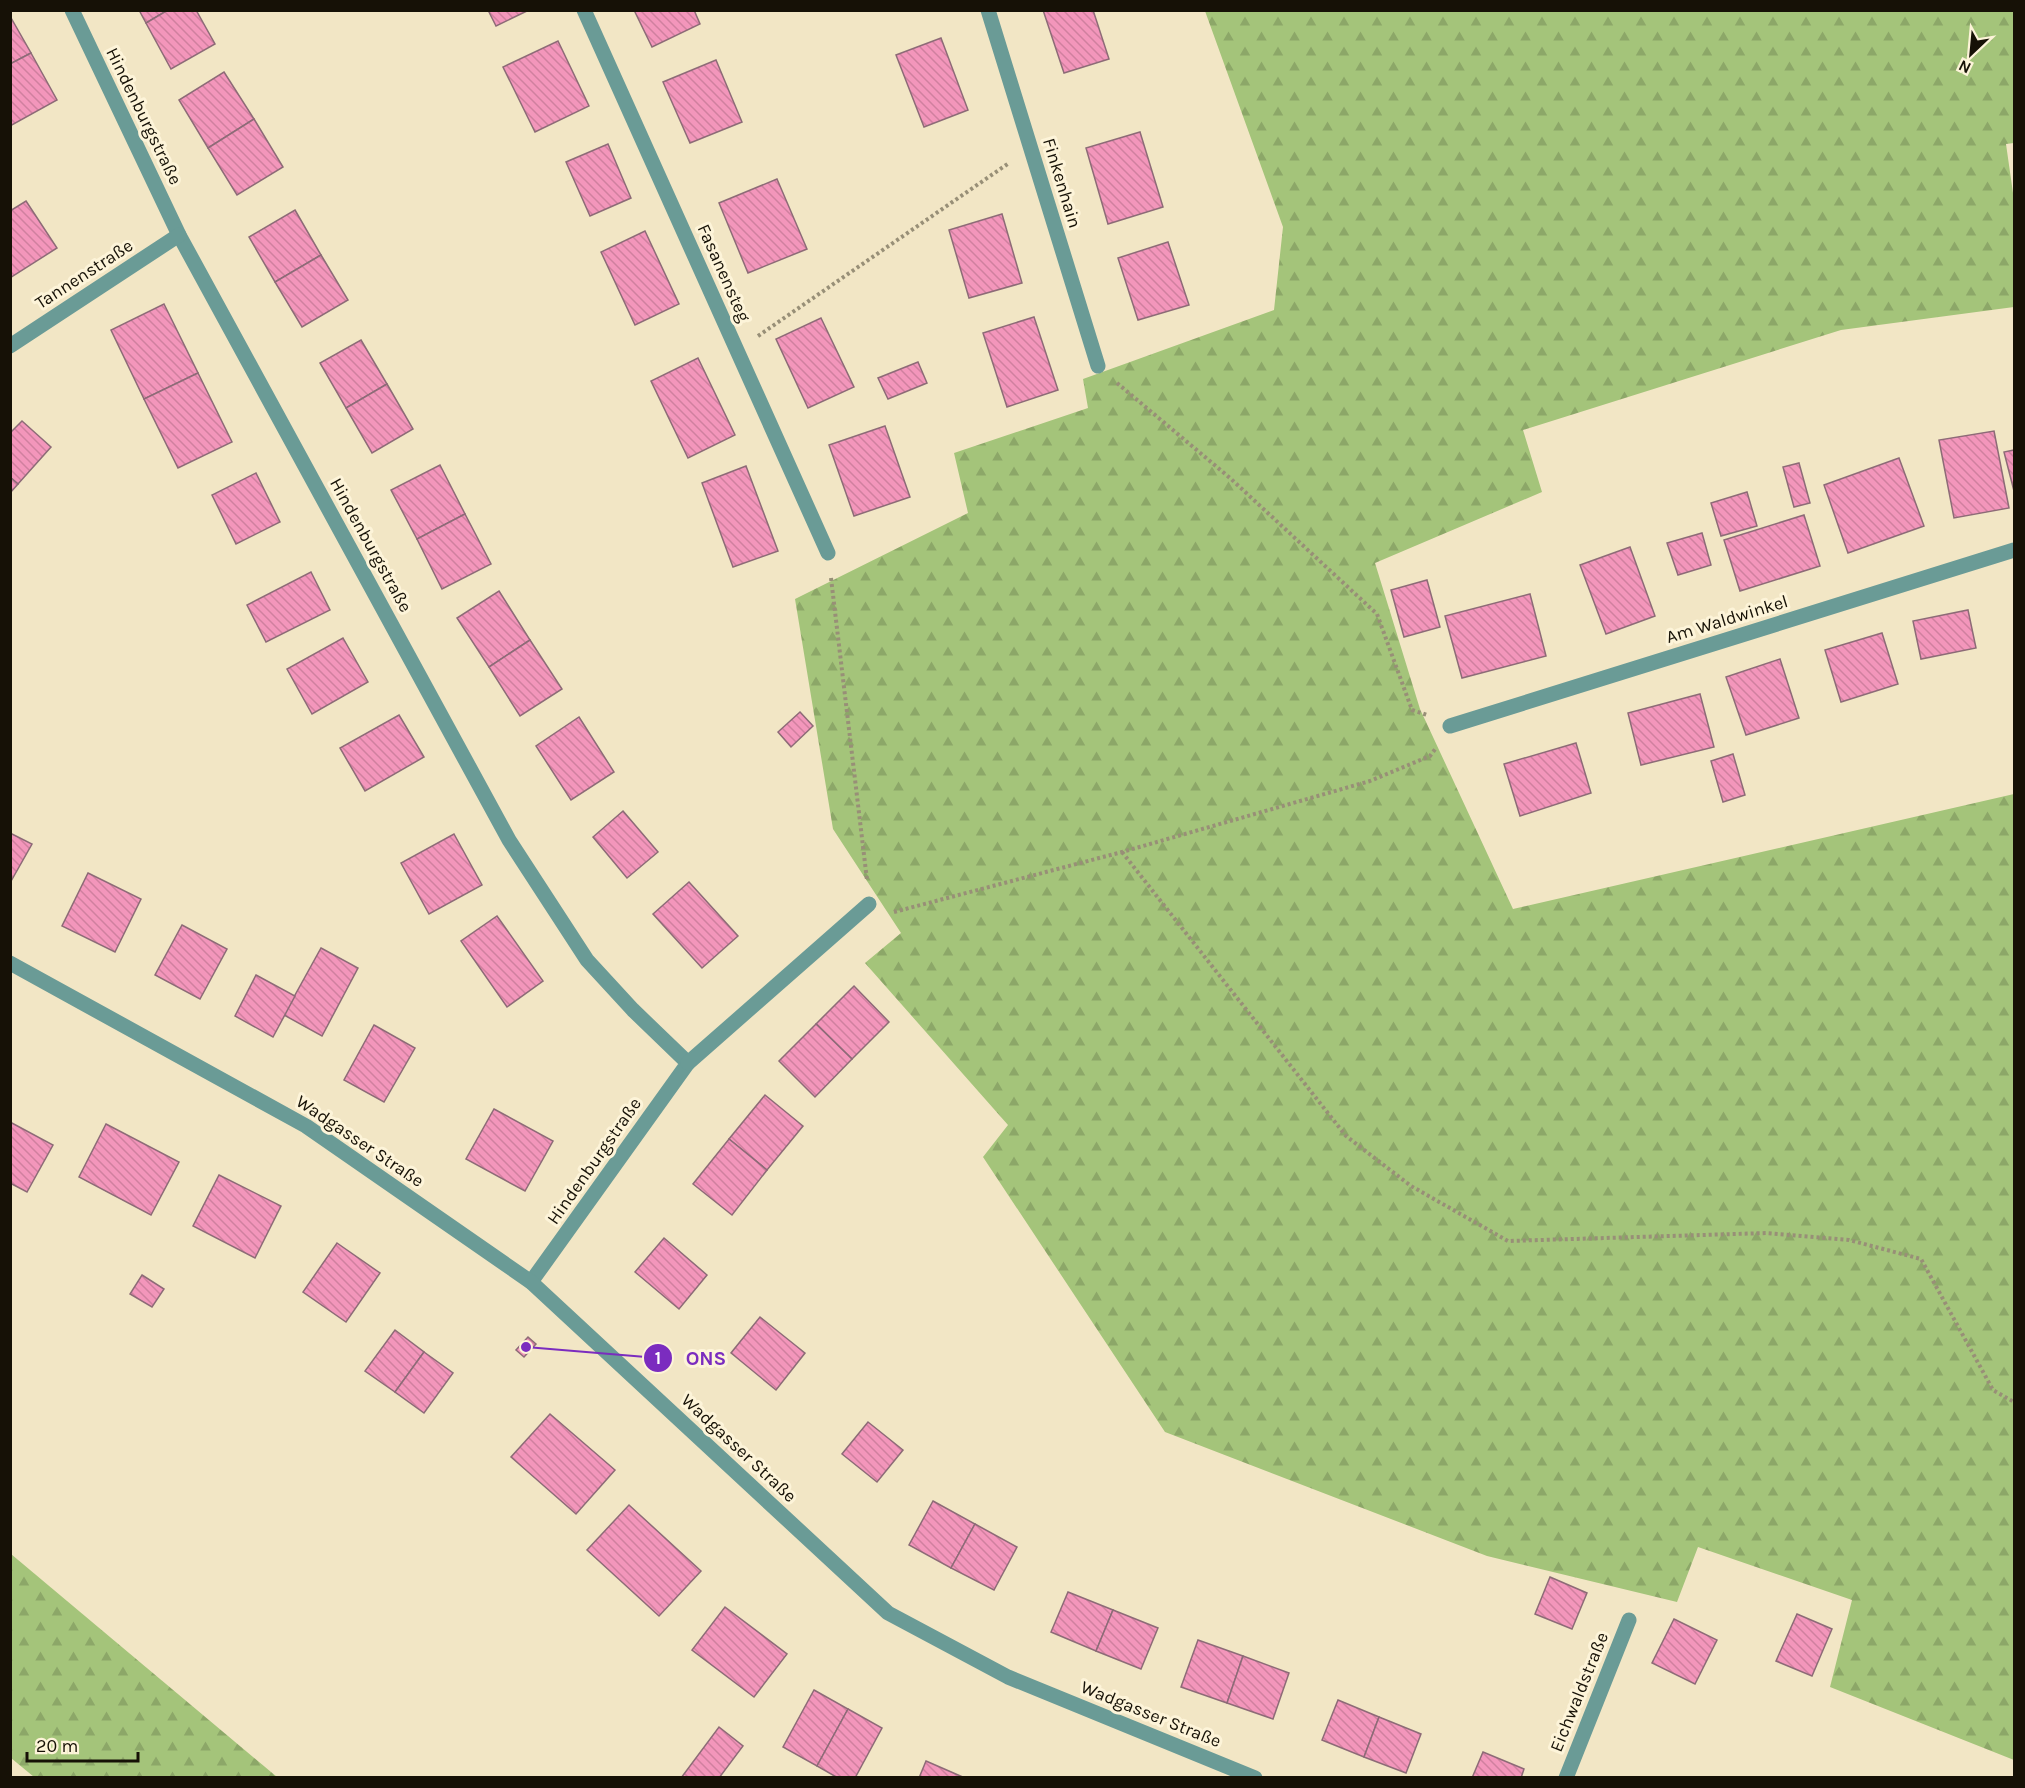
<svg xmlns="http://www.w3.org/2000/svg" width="2025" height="1788" font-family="Karla,sans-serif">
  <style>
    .forest { fill: url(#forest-firs) }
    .building { fill: url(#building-back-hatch); stroke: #8d6b77; stroke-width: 1.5 }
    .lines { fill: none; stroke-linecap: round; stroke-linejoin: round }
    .path { stroke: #988f77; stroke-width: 4; stroke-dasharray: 3 3; stroke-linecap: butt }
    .minor { stroke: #6a9b96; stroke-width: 15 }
    .labels { text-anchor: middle; stroke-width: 6; stroke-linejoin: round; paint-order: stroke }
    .street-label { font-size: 18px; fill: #161106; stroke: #fdf4d9 }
    .leader { fill: none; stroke: #7b2cbf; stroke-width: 2 }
    .callout-dot { fill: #7b2cbf; stroke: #fdf4d9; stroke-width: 2 }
    .mark-label { font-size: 18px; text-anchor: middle; font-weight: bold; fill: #fff }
    .callout-label { font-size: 20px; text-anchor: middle; font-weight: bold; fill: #7b2cbf; stroke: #fdf4d9; stroke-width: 6; stroke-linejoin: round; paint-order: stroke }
  </style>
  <defs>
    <pattern id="forest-firs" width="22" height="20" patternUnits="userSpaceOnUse" patternTransform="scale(1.5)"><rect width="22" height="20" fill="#a4c47a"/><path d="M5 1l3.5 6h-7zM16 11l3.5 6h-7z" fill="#8ca768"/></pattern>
    <pattern id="building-back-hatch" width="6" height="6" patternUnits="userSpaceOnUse" patternTransform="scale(1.5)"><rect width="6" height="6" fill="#f396bb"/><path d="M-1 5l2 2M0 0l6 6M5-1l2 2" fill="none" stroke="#d0809f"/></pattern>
  </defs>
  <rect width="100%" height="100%" fill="#f2e6c5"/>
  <g class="forest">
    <path d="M1205,11H2014V143L2006,144L2014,200V307L1841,330L1523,430L1542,492L1375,563L1420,709L1513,909L2014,794V1760L1830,1687L1852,1600L1698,1547L1677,1602L1487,1556L1165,1432L983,1157L1008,1125L865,963L901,933L833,829L795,599L968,513L954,453L1088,408L1083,379L1274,310L1283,227Z"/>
    <path d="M11,1554L277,1777H34L11,1758Z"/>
  </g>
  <g class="building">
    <path d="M139,10H168L146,23Z"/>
    <path d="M168,10H196L215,44L171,69L146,23Z"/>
    <path d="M488,10H529L496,26Z"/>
    <path d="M634,10H694L700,24L652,47Z"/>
    <path d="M1043,10H1093L1109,59L1064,73Z"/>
    <path d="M10,16L31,53L10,64Z"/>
    <path d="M941,38L968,110L924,127L896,55Z"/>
    <path d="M558,41L589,106L535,132L503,67Z"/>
    <path d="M31,53L57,100L10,126V64Z"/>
    <path d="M716,60L742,122L690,143L663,82Z"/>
    <path d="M224,72L254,119L208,148L179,100Z"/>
    <path d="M254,119L283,167L237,195L208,148Z"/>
    <path d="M1140,132L1163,207L1108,224L1086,148Z"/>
    <path d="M608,144L631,198L590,216L566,162Z"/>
    <path d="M777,179L807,249L748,273L719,203Z"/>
    <path d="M26,201L57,248L10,278V211Z"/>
    <path d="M295,210L321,255L275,282L249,237Z"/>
    <path d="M1002,214L1022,283L969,298L949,230Z"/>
    <path d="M645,231L679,304L635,325L601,252Z"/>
    <path d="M1168,242L1189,305L1138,320L1118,258Z"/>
    <path d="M321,255L348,300L302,327L275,282Z"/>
    <path d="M164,304L198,373L144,399L111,330Z"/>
    <path d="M1034,317L1058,390L1007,407L983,333Z"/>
    <path d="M821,318L854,387L808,408L776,339Z"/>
    <path d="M361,340L387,384L346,408L320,363Z"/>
    <path d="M698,358L735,435L688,458L651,381Z"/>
    <path d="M918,362L927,383L888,399L878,378Z"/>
    <path d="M198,373L232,442L178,468L144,399Z"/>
    <path d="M387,384L413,429L372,453L346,408Z"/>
    <path d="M22,421L51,447L18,484L10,477V433Z"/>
    <path d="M885,426L910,497L854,516L829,445Z"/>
    <path d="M1994,431L2009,508L1954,518L1939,440Z"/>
    <path d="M2014,450V491L2004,452Z"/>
    <path d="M1899,458L1924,526L1848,553L1824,485Z"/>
    <path d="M1799,463L1810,503L1794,507L1783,467Z"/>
    <path d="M440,465L465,514L417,539L391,490Z"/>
    <path d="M746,466L778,551L733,567L702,483Z"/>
    <path d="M256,473L280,522L236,544L212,495Z"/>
    <path d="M10,477L18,484L10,493Z"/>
    <path d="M1747,492L1757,526L1721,536L1711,503Z"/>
    <path d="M465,514L491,564L442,589L417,539Z"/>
    <path d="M1804,515L1820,566L1740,591L1724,540Z"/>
    <path d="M1702,533L1711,565L1678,575L1667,543Z"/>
    <path d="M1630,547L1655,616L1606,634L1580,565Z"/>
    <path d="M311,572L330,610L266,642L247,605Z"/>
    <path d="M1427,580L1440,627L1404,637L1391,590Z"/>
    <path d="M499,591L530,640L489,667L457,618Z"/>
    <path d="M1530,594L1546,656L1462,678L1445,616Z"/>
    <path d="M1968,610L1976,648L1921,659L1913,621Z"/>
    <path d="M1882,633L1898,684L1841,702L1825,650Z"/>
    <path d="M343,638L368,682L312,714L287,669Z"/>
    <path d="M530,640L562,689L520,716L489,667Z"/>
    <path d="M1780,659L1799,718L1746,735L1726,677Z"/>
    <path d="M1700,694L1714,747L1641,765L1628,713Z"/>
    <path d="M800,712L813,726L791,747L778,732Z"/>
    <path d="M399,715L424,757L365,791L340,748Z"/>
    <path d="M579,717L614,772L571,800L536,746Z"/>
    <path d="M1576,743L1591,793L1520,816L1504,764Z"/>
    <path d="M1733,754L1745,795L1723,802L1711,761Z"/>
    <path d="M623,811L658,852L627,878L593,837Z"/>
    <path d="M10,833L32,844L10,883Z"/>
    <path d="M454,834L482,885L429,914L401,863Z"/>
    <path d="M88,873L141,899L115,952L62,926Z"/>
    <path d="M689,882L738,936L702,968L653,914Z"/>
    <path d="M497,916L543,981L507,1007L461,941Z"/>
    <path d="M182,925L227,949L200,999L155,975Z"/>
    <path d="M321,948L358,968L322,1036L284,1015Z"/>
    <path d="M256,975L295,996L273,1037L235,1016Z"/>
    <path d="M854,986L889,1022L852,1059L816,1024Z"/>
    <path d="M816,1024L852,1059L815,1097L779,1061Z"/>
    <path d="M374,1025L415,1048L384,1102L344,1080Z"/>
    <path d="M765,1095L803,1126L767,1170L729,1139Z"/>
    <path d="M494,1109L553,1141L525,1191L466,1159Z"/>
    <path d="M10,1122L53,1145L27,1192L10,1183Z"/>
    <path d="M106,1124L179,1162L151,1215L79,1177Z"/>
    <path d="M729,1139L767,1170L732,1215L693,1184Z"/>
    <path d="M219,1175L281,1206L255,1258L193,1226Z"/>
    <path d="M664,1238L707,1275L679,1309L635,1272Z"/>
    <path d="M337,1243L380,1273L346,1322L303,1292Z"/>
    <path d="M142,1275L164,1289L152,1307L130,1294Z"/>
    <path d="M760,1317L805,1353L776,1390L731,1353Z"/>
    <path d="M395,1330L424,1352L395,1392L365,1371Z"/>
    <path d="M528,1337L536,1344L524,1357L516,1350Z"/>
    <path d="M424,1352L453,1373L424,1413L395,1392Z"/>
    <path d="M550,1414L615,1470L576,1514L511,1457Z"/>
    <path d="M868,1422L903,1450L877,1482L842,1454Z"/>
    <path d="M933,1501L975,1524L951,1568L909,1545Z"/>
    <path d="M629,1505L701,1571L659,1616L587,1550Z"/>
    <path d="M975,1524L1017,1547L994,1590L951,1568Z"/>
    <path d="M1550,1577L1587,1593L1572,1629L1535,1614Z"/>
    <path d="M1068,1592L1113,1610L1096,1651L1051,1632Z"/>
    <path d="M725,1607L787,1654L754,1697L692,1650Z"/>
    <path d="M1113,1610L1158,1628L1141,1669L1096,1651Z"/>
    <path d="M1797,1614L1832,1629L1812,1676L1776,1661Z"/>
    <path d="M1674,1619L1717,1640L1695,1684L1652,1663Z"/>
    <path d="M1198,1640L1243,1656L1227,1703L1181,1687Z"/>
    <path d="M1243,1656L1289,1673L1273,1719L1227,1703Z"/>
    <path d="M814,1690L848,1709L817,1766L783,1747Z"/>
    <path d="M1338,1700L1379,1717L1364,1757L1322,1740Z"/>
    <path d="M848,1709L882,1728L855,1778H838L817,1766Z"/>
    <path d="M1379,1717L1421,1734L1406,1773L1364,1757Z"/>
    <path d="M719,1727L743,1746L719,1778H681Z"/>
    <path d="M1483,1752L1524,1769L1521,1778H1472Z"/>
    <path d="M926,1761L965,1778H919Z"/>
  </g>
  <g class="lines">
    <g class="path">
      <path d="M758,336L1009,163"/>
      <path d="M1117,383L1230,478L1377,614L1412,710L1427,715"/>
      <path d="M831,578L867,880"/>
      <path d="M1122,852L1346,1136L1411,1186L1508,1241L1767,1233L1849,1240L1921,1259L1993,1390L2014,1402"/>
      <path d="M894,912L1122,852L1370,781L1430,756L1436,748"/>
    </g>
    <g class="minor">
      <path d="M72,10L179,235L509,840L587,960L633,1010L688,1063L531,1282"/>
      <path d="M584,10L828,553"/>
      <path d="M988,10L1098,366"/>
      <path d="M10,346L179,235"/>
      <path d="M1450,726L2014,550"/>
      <path d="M10,963L306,1126L531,1282L888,1613L1008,1677L1255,1778"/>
      <path d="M688,1063L869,904"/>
      <path d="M1566,1778L1629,1620"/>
    </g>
  </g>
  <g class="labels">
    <g class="street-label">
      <text transform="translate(144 116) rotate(64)" y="6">Hindenburgstraße</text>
      <text transform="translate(1062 183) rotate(73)" y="6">Finkenhain</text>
      <text transform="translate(724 273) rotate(66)" y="6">Fasanensteg</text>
      <text transform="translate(84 274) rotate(-33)" y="6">Tannenstraße</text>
      <text transform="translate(371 545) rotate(61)" y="6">Hindenburgstraße</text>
      <text transform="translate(1727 619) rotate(-17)" y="6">Am Waldwinkel</text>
      <text transform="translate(360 1141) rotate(34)" y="6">Wadgasser Straße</text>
      <text transform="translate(594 1161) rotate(-55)" y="6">Hindenburgstraße</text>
      <text transform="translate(739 1448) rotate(43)" y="6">Wadgasser Straße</text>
      <text transform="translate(1579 1692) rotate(-68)" y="6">Eichwaldstraße</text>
      <text transform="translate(1151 1714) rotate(22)" y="6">Wadgasser Straße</text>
    </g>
  </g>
  <path class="leader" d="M526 1347L658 1358"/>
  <g class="callout-dot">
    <circle cx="526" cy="1347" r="6"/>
    <circle cx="658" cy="1358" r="15"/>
  </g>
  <g class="mark-label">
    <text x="658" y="1364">1</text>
  </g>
  <g class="callout-label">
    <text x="706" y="1365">ONS</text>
  </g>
  <rect width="2025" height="1788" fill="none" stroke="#161106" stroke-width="24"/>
  <g transform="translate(1971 54) rotate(206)" stroke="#fdf4d9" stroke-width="4.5" paint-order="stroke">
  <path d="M0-4.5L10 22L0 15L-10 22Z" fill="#161106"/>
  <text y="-9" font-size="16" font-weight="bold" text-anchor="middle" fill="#161106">N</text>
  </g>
  <path d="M27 1752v9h111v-9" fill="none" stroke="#161106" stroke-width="3"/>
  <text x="36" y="1752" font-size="18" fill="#161106" stroke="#fdf4d9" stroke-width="4.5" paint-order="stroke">20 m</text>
</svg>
